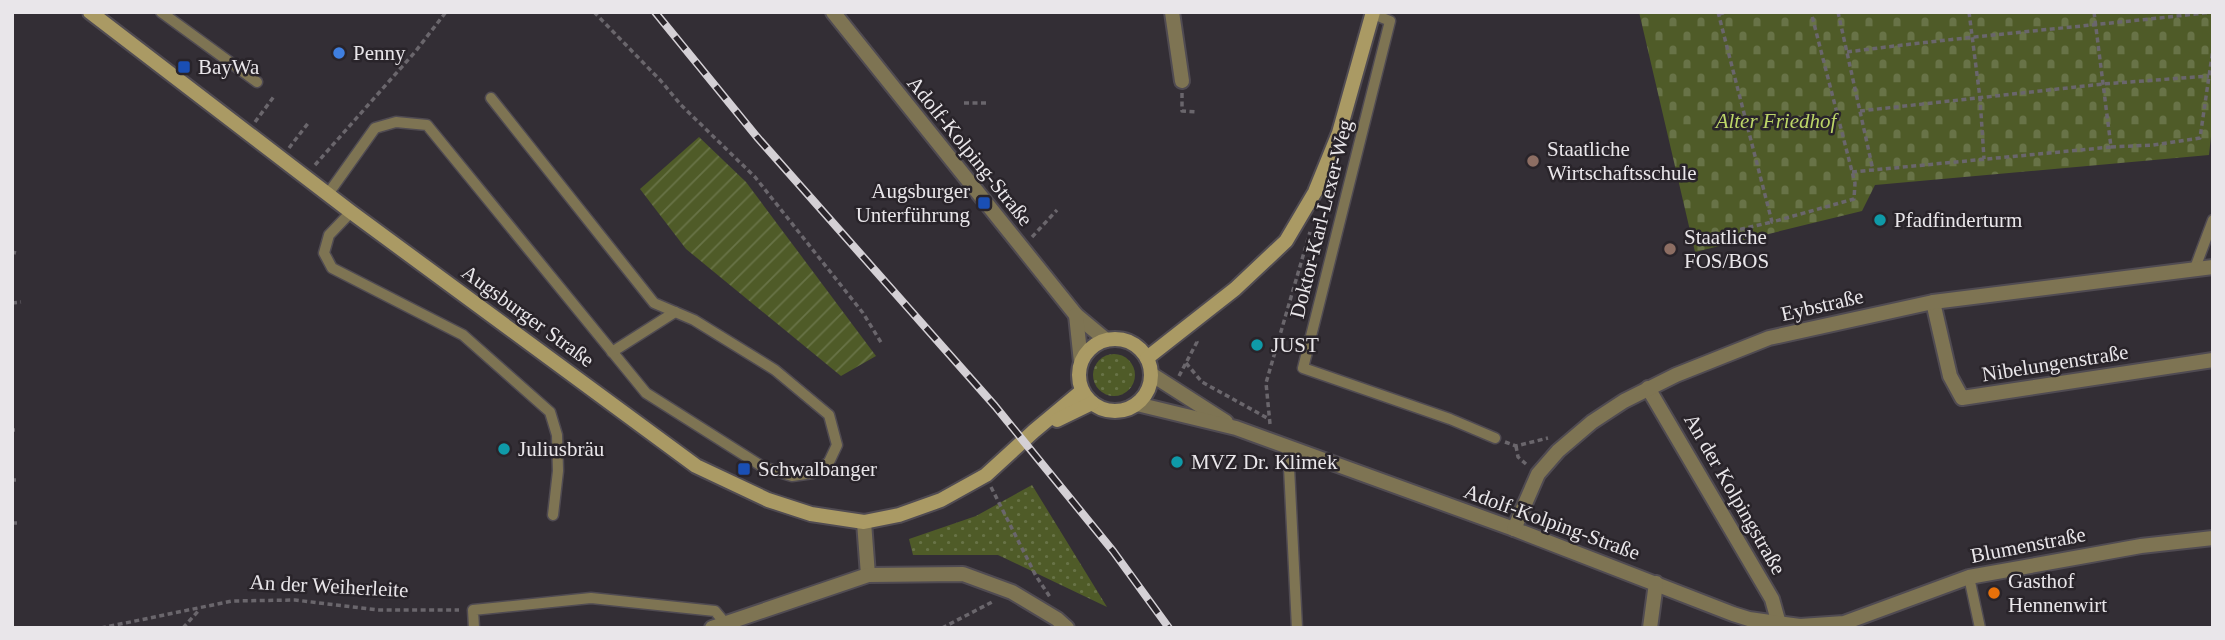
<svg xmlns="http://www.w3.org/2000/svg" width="2225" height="640" font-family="Georgia,serif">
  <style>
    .grass { fill: url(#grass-dots) }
    .cemetery { fill: url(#cemetery-stones) }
    .garden { fill: url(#garden-furrows) }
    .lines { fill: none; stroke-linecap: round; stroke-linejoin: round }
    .lane-casing { stroke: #504b52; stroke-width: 13 }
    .street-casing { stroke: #504b52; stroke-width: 18 }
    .secondary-casing { stroke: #504b52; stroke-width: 18 }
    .path { stroke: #6a666c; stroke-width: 3.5; stroke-dasharray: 5 3.5; stroke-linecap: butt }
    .lane { stroke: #7e7453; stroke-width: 10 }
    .street { stroke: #7e7453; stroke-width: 14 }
    .secondary { stroke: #aa9a64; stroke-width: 14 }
    .rail-casing { stroke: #d4d0d5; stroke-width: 8 }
    .rail { stroke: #29242a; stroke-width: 5; stroke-dasharray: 16; stroke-linecap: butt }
    .shop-dot { fill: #3f7fe0; stroke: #29242a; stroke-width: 2.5 }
    .transit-dot { fill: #1a4fb4; stroke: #29242a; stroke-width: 2.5 }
    .education-dot { fill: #8d6e63; stroke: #29242a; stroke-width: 2.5 }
    .culture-dot { fill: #0f9aa8; stroke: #29242a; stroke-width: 2.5 }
    .food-dot { fill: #e8710a; stroke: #29242a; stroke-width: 2.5 }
    .labels { text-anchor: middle; stroke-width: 5; stroke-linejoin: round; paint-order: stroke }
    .poi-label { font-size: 21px; fill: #e9e6ea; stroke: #29242a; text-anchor: start }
    .park-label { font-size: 21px; font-style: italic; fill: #bdd668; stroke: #29242a }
    .street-label { font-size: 21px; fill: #e9e6ea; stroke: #29242a }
  </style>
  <defs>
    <pattern id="grass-dots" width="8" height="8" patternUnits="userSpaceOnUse" patternTransform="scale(1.75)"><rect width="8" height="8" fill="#4f5b28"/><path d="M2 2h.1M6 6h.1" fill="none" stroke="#687347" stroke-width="1.8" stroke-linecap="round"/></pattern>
    <pattern id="cemetery-stones" width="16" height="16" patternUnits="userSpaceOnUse" patternTransform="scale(1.75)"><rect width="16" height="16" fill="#4f5b28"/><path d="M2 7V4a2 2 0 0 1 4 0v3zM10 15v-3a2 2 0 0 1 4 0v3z" fill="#687347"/></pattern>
    <pattern id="garden-furrows" width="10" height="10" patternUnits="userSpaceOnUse" patternTransform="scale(1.75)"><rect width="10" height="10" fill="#4f5b28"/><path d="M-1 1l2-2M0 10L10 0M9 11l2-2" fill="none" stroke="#687347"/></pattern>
  </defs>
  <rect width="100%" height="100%" fill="#332e35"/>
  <g class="grass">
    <circle cx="1114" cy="375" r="21"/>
    <path d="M1032,485L1107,607L998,555H913L909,539L976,516Z"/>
  </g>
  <path class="cemetery" d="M1639,12H2213V118L2209,155L1875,185L1862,211L1695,252Z"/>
  <path class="garden" d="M699,137L746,182L876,356L841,376L686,249L640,189Z"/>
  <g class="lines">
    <defs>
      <g id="lane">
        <path d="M161,12L257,82"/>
        <path d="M1373,14L1390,21L1303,368L1450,419L1495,438"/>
        <path d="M328,194L375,128L396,122L427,125L646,393L763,467L792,476L813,473L829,462L837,445L829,415L775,370L694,320L654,303L491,98"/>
        <path d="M351,212L329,235L324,253L332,268L463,335L550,412L557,435L558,471L553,515"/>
        <path d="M2195,268L2213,220"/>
        <path d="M612,352L675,312"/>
        <path d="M1288,447L1297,628"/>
        <path d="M1969,577L1980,628"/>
        <path d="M474,628L473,610L591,598L715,611L725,623"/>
      </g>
      <g id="street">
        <path d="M833,12L1076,315L1106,340"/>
        <path d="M1172,12L1182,81"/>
        <path d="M1933,302L1950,376L1962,398L2213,360"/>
        <path d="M1076,315L1081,362"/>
        <path d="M1151,374L1226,422"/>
        <path d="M1648,388L1772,599L1779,624"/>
        <path d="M1137,404L1236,428L1514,529L1733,614L1749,619L1800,626L1844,623L1969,577L2141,546L2213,538"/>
        <path d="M864,522L868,575"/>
        <path d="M1514,529L1538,474L1558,451L1592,422L1624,401L1676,375L1769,338L1933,302L2213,267"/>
        <path d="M712,628L868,575L963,574L1012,592L1057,619L1067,628"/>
        <path d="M1650,628L1656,583"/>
      </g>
      <g id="secondary">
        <path d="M90,12L351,212L696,466L768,500L811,514L864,522L899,515L941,500L986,475L1034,431L1082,391"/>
        <circle cx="1115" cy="375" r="36"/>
        <path d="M1147,358L1235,289L1286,241L1315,192L1339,133L1373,12"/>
        <path d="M1057,420L1092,403"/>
      </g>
    </defs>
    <use href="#lane" class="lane-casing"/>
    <use href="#street" class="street-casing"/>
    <use href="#secondary" class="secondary-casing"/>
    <g class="path">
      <path d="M594,12L661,81L681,105L755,177L863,313L882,344"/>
      <path d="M1718,12L1772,222L1854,199L1855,183L1811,12"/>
      <path d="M1838,12L1873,170"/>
      <path d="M1969,12L1980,98L1984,159"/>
      <path d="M1719,14L1727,12"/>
      <path d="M1847,52C1969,36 2091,26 2213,12"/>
      <path d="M1182,93V111L1197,112"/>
      <path d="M964,103H988"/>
      <path d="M1860,111L2103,84L2209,76"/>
      <path d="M255,122L275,95"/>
      <path d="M2111,147L2153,145L2200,138L2213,49"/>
      <path d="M289,148L309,122"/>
      <path d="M315,165L415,52L446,12"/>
      <path d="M1852,172L2111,147L2094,12"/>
      <path d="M1032,237L1057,210"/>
      <path d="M1707,237L1772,222"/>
      <path d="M12,252L16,253"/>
      <path d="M12,303L21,302"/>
      <path d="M1186,363L1202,382L1269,419"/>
      <path d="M1179,376L1197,342L1196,340"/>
      <path d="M1270,424L1266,383L1310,232"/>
      <path d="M12,430H15"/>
      <path d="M1505,442L1516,446L1548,438"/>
      <path d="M1516,446L1518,457L1526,464"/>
      <path d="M12,480H16"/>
      <path d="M991,487L1036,576L1050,597"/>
      <path d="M12,523H18"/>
      <path d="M101,628L232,601L295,600L378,610H459"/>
      <path d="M183,628L200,609"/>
      <path d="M942,628L994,601"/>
    </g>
    <use href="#lane" class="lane"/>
    <use href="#street" class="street"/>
    <use href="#secondary" class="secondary"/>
    <defs>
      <path id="rail" d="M655,12L757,137L995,406L1113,551L1169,628"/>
    </defs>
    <use href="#rail" class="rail-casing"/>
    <use href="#rail" class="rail"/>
  </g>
  <circle class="shop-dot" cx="339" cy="53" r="7"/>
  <g class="transit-dot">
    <rect x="177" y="60" width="14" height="14" rx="3.5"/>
    <rect x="977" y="196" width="14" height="14" rx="3.5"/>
    <rect x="737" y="462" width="14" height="14" rx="3.5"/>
  </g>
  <g class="education-dot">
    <circle cx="1533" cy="161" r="7"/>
    <circle cx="1670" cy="249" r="7"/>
  </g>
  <g class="culture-dot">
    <circle cx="1880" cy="220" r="7"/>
    <circle cx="1257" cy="345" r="7"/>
    <circle cx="504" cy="449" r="7"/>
    <circle cx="1177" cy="462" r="7"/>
  </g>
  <circle class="food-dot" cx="1994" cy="593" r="7"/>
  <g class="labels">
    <g class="poi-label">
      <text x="353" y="60">Penny</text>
      <text x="198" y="74">BayWa</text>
      <text x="1547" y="156">Staatliche<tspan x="1547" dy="24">Wirtschaftsschule</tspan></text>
      <text x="970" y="198" text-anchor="end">Augsburger<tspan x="970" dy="24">Unterführung</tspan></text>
      <text x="1894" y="227">Pfadfinderturm</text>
      <text x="1684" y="244">Staatliche<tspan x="1684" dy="24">FOS/BOS</tspan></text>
      <text x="1271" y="352">JUST</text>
      <text x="518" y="456">Juliusbräu</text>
      <text x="1191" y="469">MVZ Dr. Klimek</text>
      <text x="758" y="476">Schwalbanger</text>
      <text x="2008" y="588">Gasthof<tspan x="2008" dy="24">Hennenwirt</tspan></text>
    </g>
    <g class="park-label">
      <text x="1776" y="128">Alter Friedhof</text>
    </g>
    <g class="street-label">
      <text transform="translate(970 151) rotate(51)" y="7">Adolf-Kolping-Straße</text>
      <text transform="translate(1321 219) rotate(-76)" y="7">Doktor-Karl-Lexer-Weg</text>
      <text transform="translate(1822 305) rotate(-13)" y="7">Eybstraße</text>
      <text transform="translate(528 316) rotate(36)" y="7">Augsburger Straße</text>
      <text transform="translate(2055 363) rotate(-9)" y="7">Nibelungenstraße</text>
      <text transform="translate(1735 494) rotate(60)" y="7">An der Kolpingstraße</text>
      <text transform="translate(1552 522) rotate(20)" y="7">Adolf-Kolping-Straße</text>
      <text transform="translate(2028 545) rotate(-11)" y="7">Blumenstraße</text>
      <text transform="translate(329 586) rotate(3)" y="7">An der Weiherleite</text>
    </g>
  </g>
  <rect width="2225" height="640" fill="none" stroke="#e9e6ea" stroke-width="28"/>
</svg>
